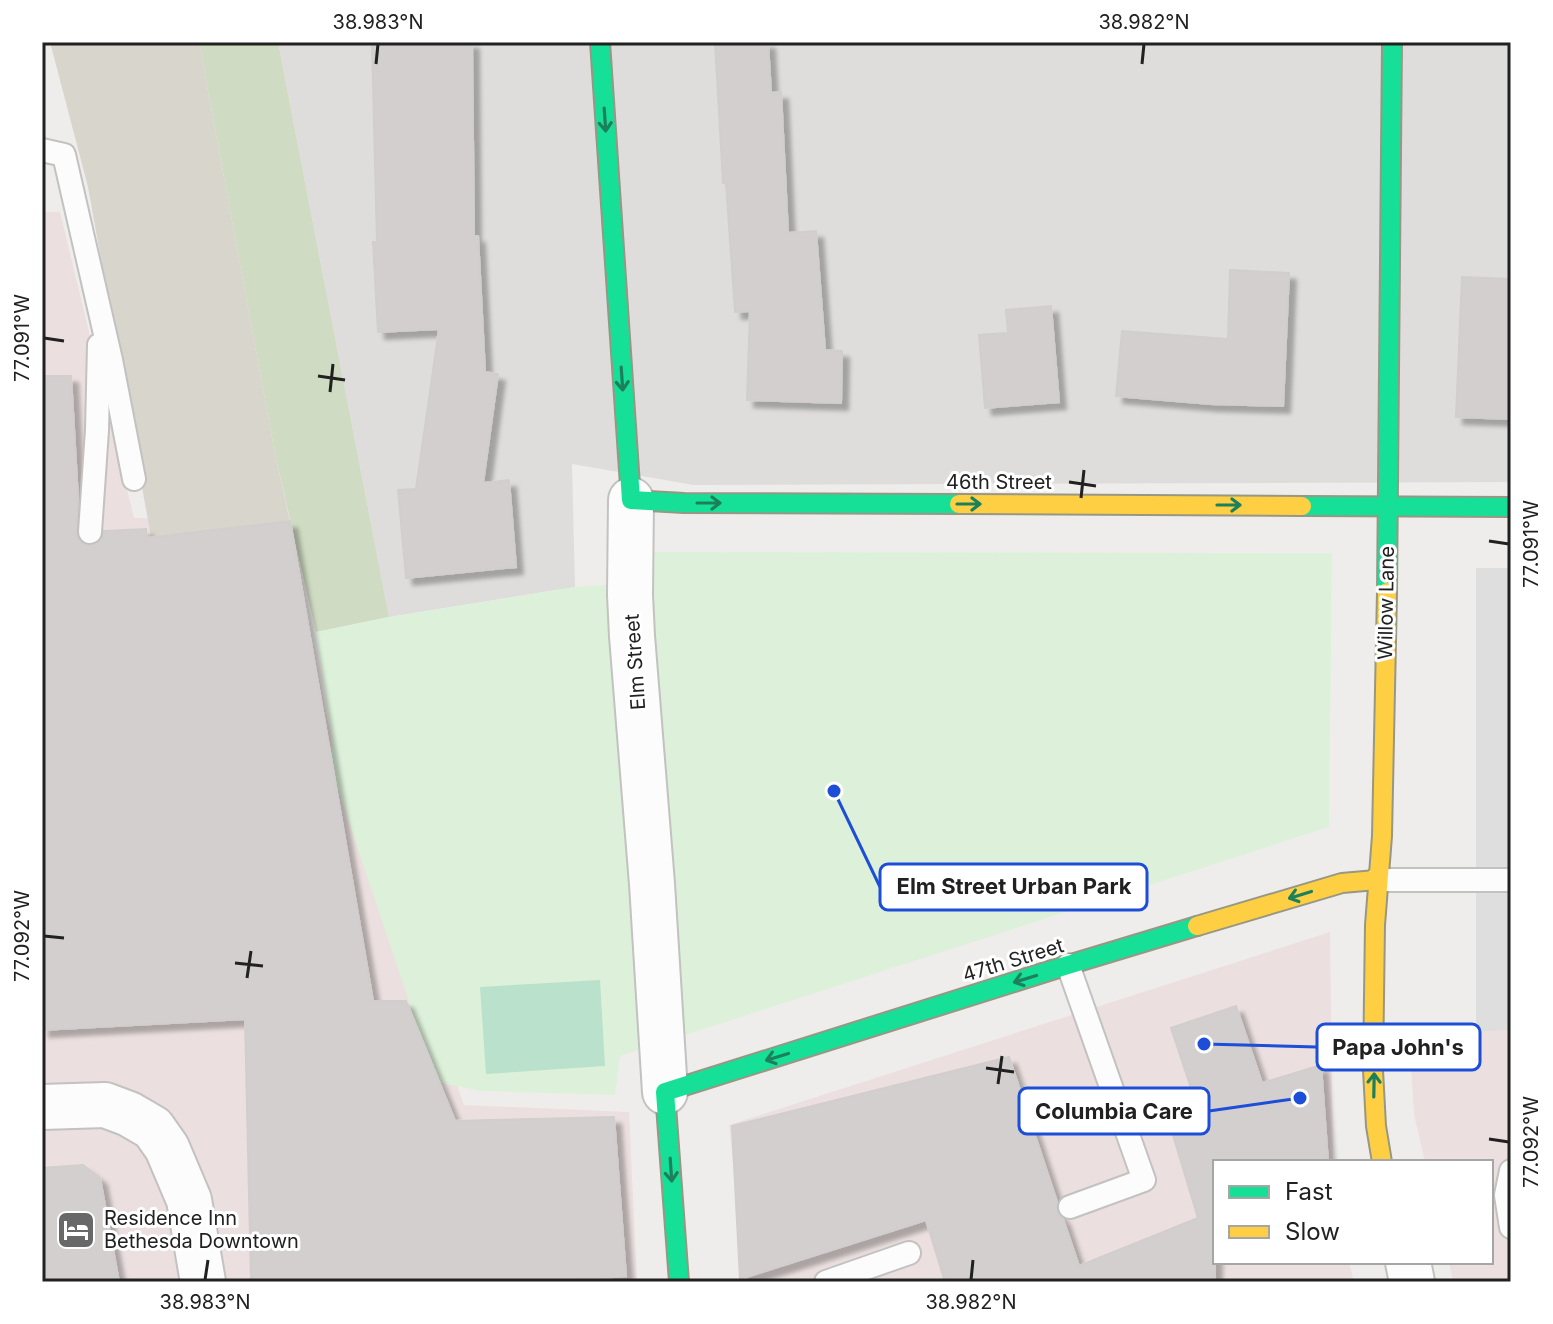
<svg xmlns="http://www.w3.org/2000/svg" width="1553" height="1324" font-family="Inter,sans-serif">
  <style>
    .residential { fill: #dedddc }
    .commercial { fill: #ebdfdf }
    .construction { fill: #d8d5cd }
    .forest { fill: #cfdbc3 }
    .park { fill: #ddf1da }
    .pitch { fill: #bae1cb }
    .parking { fill: #dfdede }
    .building { fill: #d2cfce; stroke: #d2cecd; stroke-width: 2; filter: url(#shadow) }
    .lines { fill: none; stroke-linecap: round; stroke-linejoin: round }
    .lane-casing { stroke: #c2c2c1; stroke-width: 26 }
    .street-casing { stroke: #c2c2c1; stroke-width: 48 }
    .fast-casing { stroke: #989784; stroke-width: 22 }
    .slow-casing { stroke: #989784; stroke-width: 22 }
    .lane { stroke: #fdfcfc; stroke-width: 22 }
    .street { stroke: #fdfcfc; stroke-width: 44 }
    .fast { stroke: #16e098; stroke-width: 18 }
    .slow { stroke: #ffcf43; stroke-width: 18 }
    .oneway { stroke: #1c805c }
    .ticks { fill: none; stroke: #212121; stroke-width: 3 }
    .labels { text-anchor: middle; stroke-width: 6; stroke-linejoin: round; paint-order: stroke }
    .street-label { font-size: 20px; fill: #212121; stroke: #fff }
    .poi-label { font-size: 20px; fill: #212121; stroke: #fff; text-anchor: start }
    .leader { fill: none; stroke: #1d4ed8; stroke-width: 3 }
    .callout-dot { fill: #1d4ed8; stroke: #fff; stroke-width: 3 }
    .callout { fill: #fff; stroke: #1d4ed8; stroke-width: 3 }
    .callout-label { font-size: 22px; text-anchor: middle; font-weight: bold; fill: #212121 }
    .neatline { fill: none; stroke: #212121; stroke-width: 3 }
    .ticks-label { font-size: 20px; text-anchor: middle; fill: #212121 }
  </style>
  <defs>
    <filter id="shadow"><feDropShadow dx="7" dy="7" stdDeviation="2" flood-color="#0004"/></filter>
  </defs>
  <rect width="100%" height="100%" fill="#efedeb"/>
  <path class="residential" d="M278,42H1511V482L694,485L572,464L575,587L389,617Z"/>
  <g class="commercial">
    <path d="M42,212H60L134,518L290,521L327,719L464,1105L629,1112L637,1282H42Z"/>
    <path d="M1330,932L1333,1162H1215V1262H1349L1354,1282H746L729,1125Z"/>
    <path d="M1511,1030V1282H1453L1449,1262H1491V1162H1425L1414,1114L1409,1036Z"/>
  </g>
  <path class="construction" d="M50,42H199L275,454L290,521L151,537L88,187Z"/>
  <path class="forest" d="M199,42H278L389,617L316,632L275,454Z"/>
  <path class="park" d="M651,552L1332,553L1329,827L620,1056L615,1095L481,1091L436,1082L327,756L333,746L316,632L389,617L575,587L653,581Z"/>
  <path class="pitch" d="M600,980L605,1066L486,1074L480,987Z"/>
  <path class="parking" d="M1476,568H1511V1030L1476,1032Z"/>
  <g class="building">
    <path d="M372,42H472L474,236H478L485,372L498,374L483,483L509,480L516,567L406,578L398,490L416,489L439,329L378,332L373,242H377Z"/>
    <path d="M715,42H768L771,93L781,92L788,233L816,231L825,350L842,351L841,403L747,400L750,311L735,312L726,183H723Z"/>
    <path d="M1230,270L1289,273L1283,406L1211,404L1116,396L1122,331L1228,339Z"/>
    <path d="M1462,277L1511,279V419L1456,417Z"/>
    <path d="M1051,306L1059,402L985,408L979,335L1008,333L1006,310Z"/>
    <path d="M42,376H71L78,499L76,532L78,539L83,544L90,546L97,544L102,539L104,531L146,529L147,538L290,521L373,1001H406L455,1121L614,1117L626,1276L543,1282H251L245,1019L42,1030Z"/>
    <path d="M1236,1006L1262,1083L1321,1065L1328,1162H1215V1282H945L926,1220L740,1279L732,1126L1009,1057L1057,1202V1211L1063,1219L1079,1266L1198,1218L1166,1112L1196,1103L1171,1028Z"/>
    <path d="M83,1165L100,1178L119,1282H42V1168Z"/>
  </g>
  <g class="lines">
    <defs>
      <g id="lane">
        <path d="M42,150L64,155L111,360L134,479"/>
        <path d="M90,532L97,430L99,345"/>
        <path d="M1376,880H1511"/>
        <path d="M1068,965L1144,1180L1070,1207"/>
        <path d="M1511,1171L1506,1195L1511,1227"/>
        <path d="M826,1282L909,1253"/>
      </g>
      <g id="street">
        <path d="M631,500L630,595L632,636L652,884L665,1092"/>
        <path d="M42,1107L105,1105L129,1114L153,1128L167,1148L189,1200L203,1282"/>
        <path d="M1408,1262L1412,1282"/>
      </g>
      <g id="fast">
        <path d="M600,42L631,500L684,503L959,504"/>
        <path d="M1302,506L1511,507"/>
        <path d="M1387,592L1392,42"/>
        <path d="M679,1282L665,1092L1068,965L1197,926"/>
      </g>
      <g id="slow">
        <path d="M959,504L1302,506"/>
        <path d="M1197,926L1342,883L1376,880"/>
        <path d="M1382,1162L1376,1126L1373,1070L1375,925L1382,836L1387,592"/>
      </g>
    </defs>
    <use href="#lane" class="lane-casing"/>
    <use href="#street" class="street-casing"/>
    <use href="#fast" class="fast-casing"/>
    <use href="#slow" class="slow-casing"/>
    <use href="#lane" class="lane"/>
    <use href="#street" class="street"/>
    <use href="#fast" class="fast"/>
    <use href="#slow" class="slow"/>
  </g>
  <defs><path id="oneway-shaft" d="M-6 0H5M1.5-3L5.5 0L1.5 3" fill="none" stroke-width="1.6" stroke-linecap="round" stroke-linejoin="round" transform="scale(2)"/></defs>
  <g class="oneway">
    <use href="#oneway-shaft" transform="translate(605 120) rotate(86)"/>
    <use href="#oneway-shaft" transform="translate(622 379) rotate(86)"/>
    <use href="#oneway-shaft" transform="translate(709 503)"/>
    <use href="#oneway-shaft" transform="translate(969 504)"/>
    <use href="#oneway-shaft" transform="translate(1229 505)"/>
    <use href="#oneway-shaft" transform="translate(1300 895) rotate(163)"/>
    <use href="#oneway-shaft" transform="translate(1025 979) rotate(163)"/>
    <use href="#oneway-shaft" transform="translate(777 1057) rotate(163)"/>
    <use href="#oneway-shaft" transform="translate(1374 1085) rotate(-89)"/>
    <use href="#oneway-shaft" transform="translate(671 1170) rotate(86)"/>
  </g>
  <path class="ticks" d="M376,64L378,44M1142,64L1144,44M44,338L64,341M318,376L345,380M330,392L333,364M1069,482L1096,486M1081,498L1084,470M1489,541L1509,544M44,936L64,938M235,963L263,966M247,978L251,951M986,1068L1014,1072M998,1084L1002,1056M1489,1139L1509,1142M205,1280L208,1260M971,1280L973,1260"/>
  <defs>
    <symbol id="hotel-square" viewBox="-11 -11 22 22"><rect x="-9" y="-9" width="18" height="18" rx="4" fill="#696868" stroke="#fff"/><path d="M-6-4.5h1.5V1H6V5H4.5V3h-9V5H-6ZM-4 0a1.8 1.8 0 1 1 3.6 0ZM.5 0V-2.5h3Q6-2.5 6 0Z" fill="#fff"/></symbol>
  </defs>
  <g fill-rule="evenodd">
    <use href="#hotel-square" x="54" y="1208" width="44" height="44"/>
  </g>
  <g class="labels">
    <g class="street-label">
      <text x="999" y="489">46th Street</text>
      <text transform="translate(1386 603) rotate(-89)" y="7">Willow Lane</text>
      <text transform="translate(635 662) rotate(-94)" y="7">Elm Street</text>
      <text transform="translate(1013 960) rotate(-17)" y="7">47th Street</text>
    </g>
    <g class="poi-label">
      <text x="104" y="1225">Residence Inn<tspan x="104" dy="23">Bethesda Downtown</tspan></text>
    </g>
  </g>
  <path class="leader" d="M834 791L880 887M1204 1044L1317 1047M1300 1098L1209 1111"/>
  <g class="callout-dot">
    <circle cx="834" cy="791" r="8"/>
    <circle cx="1204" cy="1044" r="8"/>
    <circle cx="1300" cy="1098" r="8"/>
  </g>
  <g class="callout">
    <rect x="880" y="864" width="267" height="46" rx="8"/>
    <rect x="1317" y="1024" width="163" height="46" rx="8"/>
    <rect x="1019" y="1088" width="190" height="46" rx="8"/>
  </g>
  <g class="callout-label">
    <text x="1014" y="894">Elm Street Urban Park</text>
    <text x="1398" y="1055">Papa John's</text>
    <text x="1114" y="1119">Columbia Care</text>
  </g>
  <rect width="1553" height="1324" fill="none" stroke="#ffffff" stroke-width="88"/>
  <rect x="1213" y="1160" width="280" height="104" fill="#ffffff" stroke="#a6a6a6" stroke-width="2"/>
  <rect x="1229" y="1186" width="40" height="12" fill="#16e098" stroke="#a6a6a6" stroke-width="2"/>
  <text x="1285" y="1200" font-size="24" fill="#212121">Fast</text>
  <rect x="1229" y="1226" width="40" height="12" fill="#ffcf43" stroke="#a6a6a6" stroke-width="2"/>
  <text x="1285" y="1240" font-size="24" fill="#212121">Slow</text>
  <rect x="44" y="44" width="1465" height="1236" class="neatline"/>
  <g class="ticks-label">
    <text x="378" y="29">38.983°N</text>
    <text x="1144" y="29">38.982°N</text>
    <text transform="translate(22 338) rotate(-90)" y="7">77.091°W</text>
    <text transform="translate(1531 544) rotate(-90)" y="7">77.091°W</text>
    <text transform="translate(22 936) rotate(-90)" y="7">77.092°W</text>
    <text transform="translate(1531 1142) rotate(-90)" y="7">77.092°W</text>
    <text x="205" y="1309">38.983°N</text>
    <text x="971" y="1309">38.982°N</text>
  </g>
</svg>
